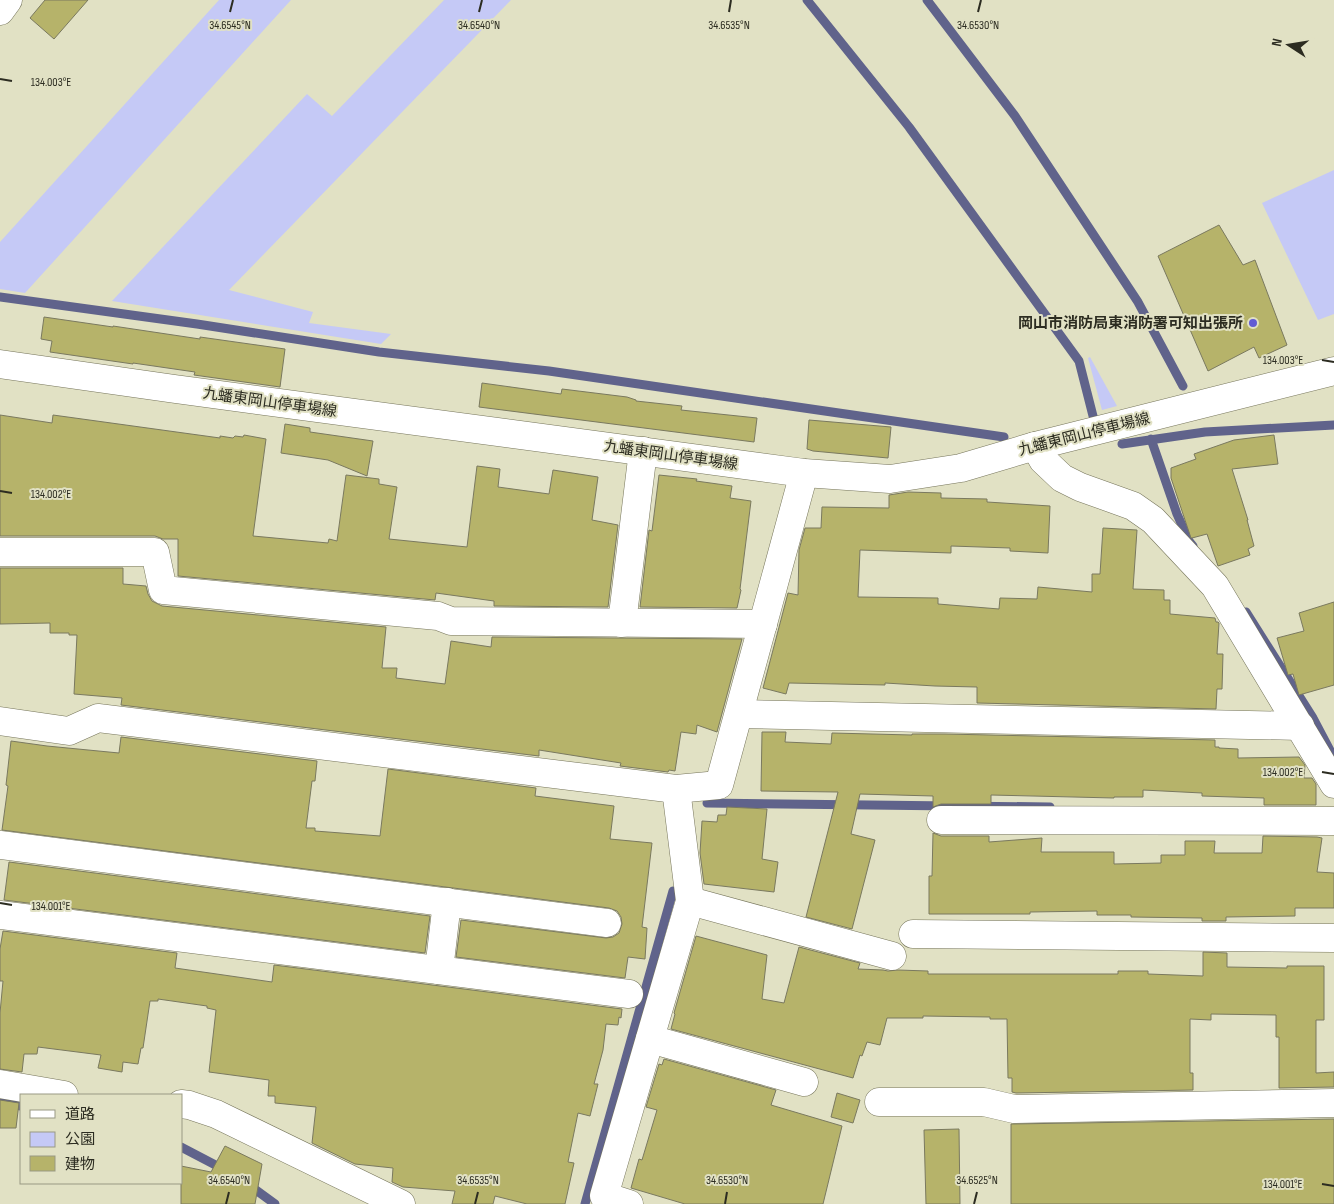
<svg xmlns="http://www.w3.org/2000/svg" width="1334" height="1204" font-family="'Sofia Sans Condensed','Noto Sans JP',sans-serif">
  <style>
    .green { fill: #c5c9f6 }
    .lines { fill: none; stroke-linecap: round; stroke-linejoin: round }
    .stream { stroke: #60638b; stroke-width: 9 }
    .building { fill: #b6b36a; stroke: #7a795f }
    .street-casing { stroke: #76755b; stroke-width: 29 }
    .secondary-casing { stroke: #76755b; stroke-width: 29 }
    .street { stroke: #fff; stroke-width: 28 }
    .secondary { stroke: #fff; stroke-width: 28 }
    .ticks { fill: none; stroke: #2c2c21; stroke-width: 2 }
    .poi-dot { fill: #615bd4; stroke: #e1e1c4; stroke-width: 2 }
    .labels { text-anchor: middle; stroke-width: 4; stroke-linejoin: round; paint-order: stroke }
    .poi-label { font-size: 15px; font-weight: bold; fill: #2c2c21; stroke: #e1e1c4; text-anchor: end }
    .street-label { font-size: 15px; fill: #2c2c21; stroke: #e1e1c4 }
    .ticks-label { font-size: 12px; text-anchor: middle; fill: #2c2c21; stroke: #e1e1c4; stroke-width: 4; stroke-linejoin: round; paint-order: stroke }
  </style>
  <rect width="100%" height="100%" fill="#e1e1c4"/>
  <g class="green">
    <path d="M219,0H291L25,293L0,289V242Z"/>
    <path d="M444,0H511L229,290L313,312L309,323L391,334L381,344L112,301L307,94L332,116Z"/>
    <path d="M1334,170V314L1318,320L1262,203Z"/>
    <path d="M1090,357L1117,406L1102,410L1088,358Z"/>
  </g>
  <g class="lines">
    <g class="stream">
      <path d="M807,0L909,127L1079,361L1093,416"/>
      <path d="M927,0L1015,116L1138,302L1183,386"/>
      <path d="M0,297L197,324L379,352L549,371L1004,437"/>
      <path d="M1151,439L1177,514L1189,541L1193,546"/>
      <path d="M1122,444L1205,432L1334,425"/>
      <path d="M1246,612L1313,718L1334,758"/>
      <path d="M707,803L1050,807"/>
      <path d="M0,1101L21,1106"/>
      <path d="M181,1147L225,1170"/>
      <path d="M249,1185L275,1204"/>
      <path d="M585,1204L673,891"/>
    </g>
  </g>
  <g class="building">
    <path d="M45,0H88L54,39L30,18Z"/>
    <path d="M1219,225L1243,265L1255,260L1287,345L1259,358L1254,347L1208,371L1158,256Z"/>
    <path d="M44,317L113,327V326L200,339V337L285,349L280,387L194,375L195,372L133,363V364L50,352L52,341L41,339Z"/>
    <path d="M482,383L561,394L562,389L627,397L636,400V401L682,406L681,410L757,418L754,442L479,407Z"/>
    <path d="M0,415L52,423L53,415L220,438V436L233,438L235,436L243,437L244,435L266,439L253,536L328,543L329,539L337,541L346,475L379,479V484L397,487L389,539L467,547L477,466L500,469L498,487L549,494L553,470L598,477L592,520L618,525L608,607L494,606V601L436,593L435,600L178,576V539H163L155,536H0Z"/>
    <path d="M809,420L891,427L888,458L813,451L807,449Z"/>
    <path d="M285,424L310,428V432L373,441L367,476L328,460L281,453Z"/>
    <path d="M1274,435L1278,464L1232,469L1248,520H1247L1254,546L1248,549L1250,555L1218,566L1207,534L1192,538H1191L1171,478V468L1196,459L1194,454L1234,440Z"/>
    <path d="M659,475L697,479L696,481L732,486L730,498L751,501L740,589L741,590L737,608L640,607L649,530L652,531Z"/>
    <path d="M908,492L941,493V498L987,499V502L1050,506L1048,553L1010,551V548L951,546V553L860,550L858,597L938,598V604L999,609L1000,598L1037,599L1038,587L1092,592V574H1100L1103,528L1137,530L1133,589L1164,590V600H1170V614L1215,618L1216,622H1218L1219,623L1217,654H1223L1222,689H1217L1216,709L977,703V687L935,686L885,683V685L789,683L786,694L763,688L788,593L798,595L799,550L805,528H821L822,507L889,508V495Z"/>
    <path d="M0,568H123V584L146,586L148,594L152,601L162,606L386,627L382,668H397L396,678L445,684L451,641L491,647L492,637L742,639L717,732L697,725L696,734L681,732L675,771L669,770L668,772L620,766L621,763L539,750V756L121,705L122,698L74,694L77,635H69V633H50V623L0,624Z"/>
    <path d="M1334,602V685L1299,695L1293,674L1288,675L1277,638L1304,631L1299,613Z"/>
    <path d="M762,732H786L785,742L831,744L832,733L912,735V734H945L1215,740V747H1219V748L1238,749V758L1299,757L1305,765L1304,778H1312L1316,784V805H1264V798L1202,796V793L1143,790V797H1114V798L991,795V804H941L933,807V796L860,794L851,834L875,840L852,929L806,917L838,792L761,791Z"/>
    <path d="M121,737L317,761L315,781H312L306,828H315V831L380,836L388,769L536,788L535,796L614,806L610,839L652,843L642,927L647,928L645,959L628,957L625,978L456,957L461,920L606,938L613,937L619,933L622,924L621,917L617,911L609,908L2,830L8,786L6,785L11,741L47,746L119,753Z"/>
    <path d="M727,807L767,809L762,859L778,862L774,892L704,884L700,853L702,821L717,822L718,815H726Z"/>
    <path d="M933,833L941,836H989V842L1042,838L1041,852H1114V864L1161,863V855H1185V841H1215L1214,853H1262L1263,836L1317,837L1322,838L1317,872L1334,873V908H1295V916L1226,917V921H1202V918L1131,917V915H1097V911L1030,912V914H929V876H932Z"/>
    <path d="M9,862L430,916L425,953L4,900Z"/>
    <path d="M3,931L177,953L175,968L272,982L274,965L622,1009L621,1018L619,1017L618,1025L606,1024L603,1050L594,1084H598L590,1116L578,1113L568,1162L574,1163L565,1204H527L495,1196L493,1204H452L455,1191L403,1187L392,1182L393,1168L355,1164L312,1143L316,1107L275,1103V1096H268L269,1080L209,1072L216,1010L207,1008V1006L158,999V1001H150L143,1048H141L138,1064L123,1062L122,1072L98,1068L101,1055L38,1047L37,1054H24L22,1072L0,1069V1013L3,981H0V949Z"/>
    <path d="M696,936L767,955L762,999L784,1003L799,947L860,963L858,969L883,970L888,971L898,970L928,971V974H1118V971H1148V974L1203,976V952L1227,953V967L1287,968V966H1324V1020H1316V1073L1334,1072V1087L1279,1088V1037H1276V1015L1211,1014V1020L1190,1019V1073H1193V1090L1016,1093L1012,1092V1078H1008L1007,1019H990V1017L923,1016V1018H887L880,1045L867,1042L862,1056L860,1055L853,1078L671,1029L675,1014L674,1013Z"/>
    <path d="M664,1059L776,1090L771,1105L842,1126L823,1204H685L631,1188L639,1159L642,1160L657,1110L646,1107L659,1064L662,1065Z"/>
    <path d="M837,1093L860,1100L853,1123L831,1117Z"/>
    <path d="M0,1100L19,1103L16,1128H0Z"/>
    <path d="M1334,1119V1204H1011V1124Z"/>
    <path d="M959,1129L960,1204H926L924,1130Z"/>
    <path d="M225,1146L262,1164L255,1204H181V1166L211,1172Z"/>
  </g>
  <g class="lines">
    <defs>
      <g id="street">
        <path d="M0,11L8,0"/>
        <path d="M1035,446L1043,460L1062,478L1080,487L1133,506L1153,520L1215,586L1334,784"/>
        <path d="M0,552H155L163,590L438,616L451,621L763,624"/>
        <path d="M622,623L643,451"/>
        <path d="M739,714L1300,726"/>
        <path d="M0,721L69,731L98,718L676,789L719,785L804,473"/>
        <path d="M941,820L1334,821"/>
        <path d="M0,845L607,923"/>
        <path d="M690,901L892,956"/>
        <path d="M0,915L629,994"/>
        <path d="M913,934L1334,938"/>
        <path d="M439,970L447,902"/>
        <path d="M650,1039L804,1082"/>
        <path d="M0,1084L64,1095"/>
        <path d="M879,1102H984L1014,1109L1334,1103"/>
        <path d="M181,1104L189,1105L216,1114L401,1204"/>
        <path d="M629,1204L604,1196L690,901L676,789"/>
      </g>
      <path id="secondary" d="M0,364L175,389L804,473L890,479L961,468L1035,446L1334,371"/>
    </defs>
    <use href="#street" class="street-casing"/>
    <use href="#secondary" class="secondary-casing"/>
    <use href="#street" class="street"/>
    <use href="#secondary" class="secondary"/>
  </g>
  <path class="ticks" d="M230,12L233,0M479,12L482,0M729,12L731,0M978,12L981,0M0,79L12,81M1322,360L1334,362M0,491L12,493M1322,772L1334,774M0,903L12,905M1322,1184L1334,1186M226,1204L229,1192M475,1204L478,1192M725,1204L727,1192M974,1204L977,1192"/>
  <circle class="poi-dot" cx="1253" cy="323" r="5"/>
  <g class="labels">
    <g class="poi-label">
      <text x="1243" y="328">岡山市消防局東消防署可知出張所</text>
    </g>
    <g class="street-label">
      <text transform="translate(270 402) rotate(8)" y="5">九蟠東岡山停車場線</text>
      <text transform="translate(1084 434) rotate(-14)" y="5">九蟠東岡山停車場線</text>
      <text transform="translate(671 455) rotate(8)" y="5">九蟠東岡山停車場線</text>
    </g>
  </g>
  <g class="ticks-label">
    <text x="230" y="29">34.6545°N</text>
    <text x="479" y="29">34.6540°N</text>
    <text x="729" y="29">34.6535°N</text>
    <text x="978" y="29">34.6530°N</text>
    <text x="51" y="86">134.003°E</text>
    <text x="1283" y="364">134.003°E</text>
    <text x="51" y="498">134.002°E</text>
    <text x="1283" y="776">134.002°E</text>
    <text x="51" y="910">134.001°E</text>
    <text x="229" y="1184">34.6540°N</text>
    <text x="478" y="1184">34.6535°N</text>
    <text x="727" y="1184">34.6530°N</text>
    <text x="977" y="1184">34.6525°N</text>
    <text x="1283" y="1188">134.001°E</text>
  </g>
  <rect x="20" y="1094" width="162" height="90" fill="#e1e1c4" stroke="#999983"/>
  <rect x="30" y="1110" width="25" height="8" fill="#ffffff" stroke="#999983"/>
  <text x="65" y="1119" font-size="15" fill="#2c2c21">道路</text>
  <rect x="30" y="1132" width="25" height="15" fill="#c5c9f6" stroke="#999983"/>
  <text x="65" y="1144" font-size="15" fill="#2c2c21">公園</text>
  <rect x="30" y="1156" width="25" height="15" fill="#b6b36a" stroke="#999983"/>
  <text x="65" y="1169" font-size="15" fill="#2c2c21">建物</text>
  <g transform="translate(1289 45) rotate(282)" stroke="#e1e1c4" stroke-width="4" paint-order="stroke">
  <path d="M0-4L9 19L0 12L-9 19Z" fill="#2c2c21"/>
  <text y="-8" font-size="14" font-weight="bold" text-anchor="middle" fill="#2c2c21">N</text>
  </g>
</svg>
